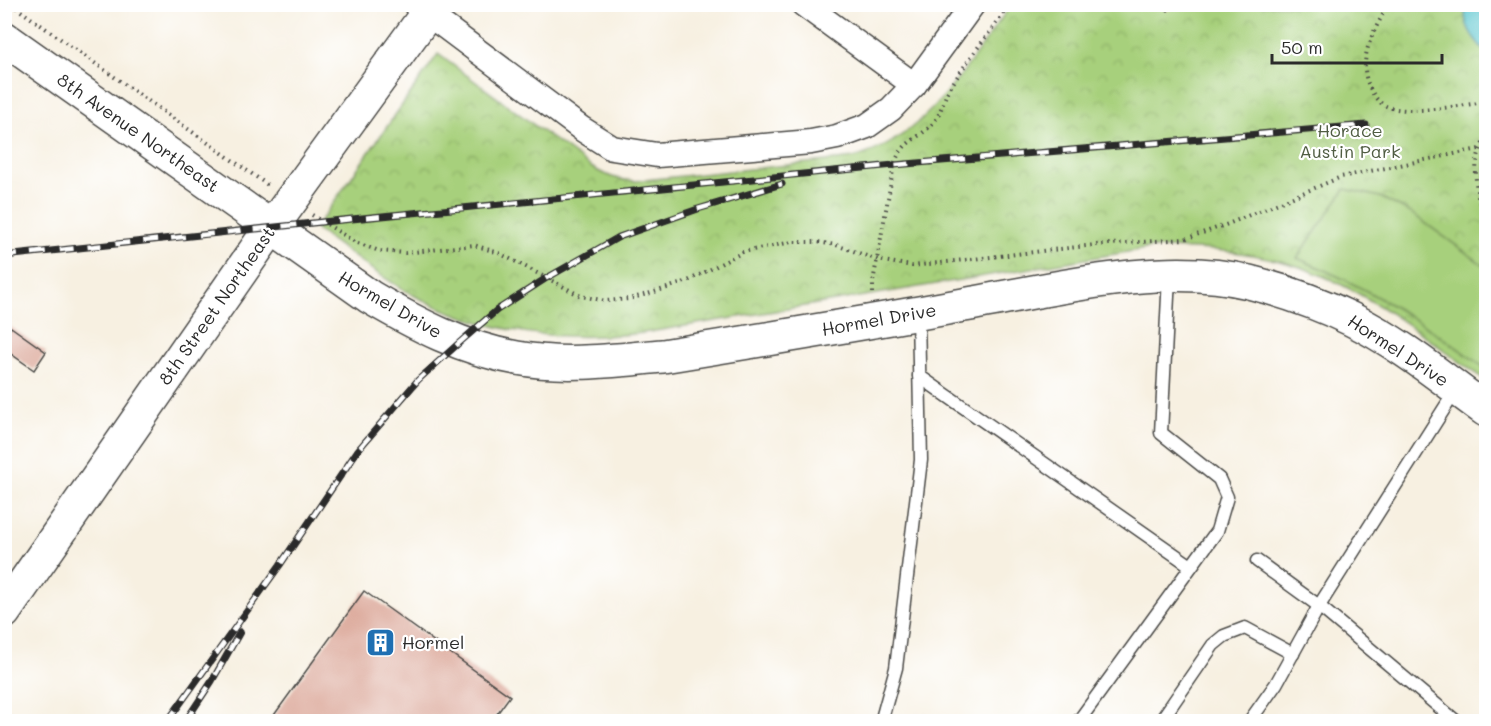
<svg xmlns="http://www.w3.org/2000/svg" width="1491" height="726" font-family="Mali,sans-serif">
  <style>
    .park { fill: url(#park-crowns); stroke: #697e53; stroke-width: 1.5 }
    .pitch { fill: #a7d07b; stroke: #697e53; stroke-width: 1.5 }
    .water { fill: #57c4cd; stroke: #41787c; stroke-width: 1.5 }
    .building { fill: #ddab9d }
    .lines { fill: none; stroke-linecap: round; stroke-linejoin: round }
    .lane-casing { stroke: #4a4946; stroke-width: 15 }
    .street-casing { stroke: #4a4946; stroke-width: 27 }
    .secondary-casing { stroke: #4a4946; stroke-width: 36 }
    .path { stroke: #4a4946; stroke-width: 4; stroke-dasharray: 1.5 4.5; stroke-linecap: butt }
    .lane { stroke: #fff; stroke-width: 12 }
    .street { stroke: #fff; stroke-width: 24 }
    .secondary { stroke: #fff; stroke-width: 33 }
    .rail-casing { stroke: #2b2b2b; stroke-width: 7 }
    .rail { stroke: #fff; stroke-width: 4.5; stroke-dasharray: 14; stroke-linecap: butt }
    .labels { text-anchor: middle; stroke-width: 4.5; stroke-linejoin: round; paint-order: stroke }
    .park-label { font-size: 18px; fill: #505d43; stroke: #fff }
    .street-label { font-size: 18px; fill: #2b2b2b; stroke: #fff }
    .poi-label { font-size: 18px; fill: #2b2b2b; stroke: #fff; text-anchor: start }
  </style>
  <defs>
    <pattern id="park-crowns" width="20" height="18" patternUnits="userSpaceOnUse" patternTransform="scale(1.5)"><rect width="20" height="18" fill="#a7d07b"/><path d="M2 6a3 3 0 1 1 6 0M12 15a3 3 0 1 1 6 0" fill="none" stroke="#90b36a"/></pattern>
  </defs>
  <rect width="100%" height="100%" fill="#fff"/>
  <filter id="ink" filterUnits="userSpaceOnUse"><feTurbulence type="fractalNoise" baseFrequency=".0167" numOctaves="2"/><feDisplacementMap in="SourceGraphic" scale="12" xChannelSelector="R" yChannelSelector="G"/><feConvolveMatrix kernelMatrix="1 2 1 2 8 2 1 2 1" color-interpolation-filters="sRGB"/></filter>
  <filter id="wash" filterUnits="userSpaceOnUse"><feTurbulence type="fractalNoise" baseFrequency=".008" numOctaves="4" result="noise"/><feDisplacementMap in="SourceGraphic" scale="24" xChannelSelector="R" yChannelSelector="G"/><feGaussianBlur stdDeviation="1.35" result="paint"/><feColorMatrix in="noise" values="0 0 0 0 0 0 0 0 0 0 0 0 0 0 0 0 0 1.4 0 .05"/><feComposite in="paint" operator="in"/></filter>
  <g filter="url(#wash)">
    <rect width="100%" height="100%" fill="#f7f0e1"/>
    <path class="park" d="M1011,5H1486V381C1427,338 1358,283 1287,263C1243,250 1197,248 1151,248L643,333C562,342 491,335 417,297C381,278 348,252 315,229L438,54L591,167C606,176 618,180 635,181L855,158C868,153 881,149 893,141C944,109 976,52 1011,5Z"/>
    <path class="pitch" d="M1345,189L1380,197L1411,213L1486,267V369C1427,324 1366,286 1297,258Z"/>
    <path class="water" d="M1466,5H1486V53C1474,39 1461,24 1466,5Z"/>
    <g id="blocks">
      <g class="building">
        <path d="M1160,4H1173L1168,11Z"/>
        <path d="M11,327L46,352L34,370L4,349V337Z"/>
        <path d="M364,591L510,696L491,722H269Z"/>
      </g>
    </g>
  </g>
  <g filter="url(#ink)">
    <use href="#blocks" fill-opacity="0" stroke="#4a4946" stroke-width="1.5"/>
    <g class="lines">
      <defs>
        <g id="lane">
          <path d="M919,376L1191,566"/>
          <path d="M1257,561L1319,606L1457,722"/>
          <path d="M881,722L896,668L921,460L918,315"/>
          <path d="M1078,722L1217,531L1227,497L1219,479L1161,433L1169,277"/>
          <path d="M1160,722L1213,645L1224,636L1245,628L1293,654"/>
          <path d="M1249,722L1276,684L1319,606L1456,390"/>
          <path d="M1486,722V721"/>
        </g>
        <g id="street">
          <path d="M803,4L914,85"/>
          <path d="M416,5L582,129L612,148L657,155L811,142L837,137L867,126L891,109L914,85L973,4"/>
        </g>
        <g id="secondary">
          <path d="M4,38L370,297C416,324 463,349 517,358C565,367 615,360 663,356C762,340 860,324 958,306C1046,291 1161,260 1249,282C1284,291 1319,303 1351,319C1400,343 1443,379 1486,410"/>
          <path d="M4,612L271,228L434,4"/>
        </g>
      </defs>
      <use href="#lane" class="lane-casing"/>
      <use href="#street" class="street-casing"/>
      <use href="#secondary" class="secondary-casing"/>
      <g class="path">
        <path d="M11,4L269,186"/>
        <path d="M1389,4C1374,30 1355,61 1371,90C1374,96 1379,103 1386,106C1408,116 1462,105 1486,102"/>
        <path d="M1486,138C1471,161 1474,195 1486,220"/>
        <path d="M312,215L355,242L379,251L405,253L474,245L499,253L581,296L606,301L629,299L658,291L688,281L743,252L792,242H817L836,245L878,260L912,266L1095,245L1185,239L1228,224L1341,177L1479,149"/>
        <path d="M873,293V282L894,165C903,139 918,141 934,122C942,112 943,98 950,88C968,59 990,32 1011,4"/>
      </g>
      <use href="#lane" class="lane"/>
      <use href="#street" class="street"/>
      <use href="#secondary" class="secondary"/>
      <defs>
        <g id="rail">
          <path d="M4,256L322,222L894,165L1366,125"/>
          <path d="M167,722L280,565L358,450L418,380L459,343L497,310L545,279L619,237L698,209L782,184"/>
          <path d="M185,722L212,681L240,632"/>
        </g>
      </defs>
      <use href="#rail" class="rail-casing"/>
      <use href="#rail" class="rail"/>
    </g>
  </g>
  <defs>
    <symbol id="building-square" viewBox="-11 -11 22 22"><rect x="-9" y="-9" width="18" height="18" rx="4" fill="#1f6fb2" stroke="#fff"/><path d="M-4-6H4V6H1V3H-1V6H-4ZM-2.5-4.3h1.7v1.8h-1.7ZM.8-4.3h1.7v1.8H.8ZM-2.5-1h1.7V.8h-1.7ZM.8-1h1.7V.8H.8Z" fill="#fff"/></symbol>
  </defs>
  <g fill-rule="evenodd">
    <use href="#building-square" x="364" y="626" width="33" height="33"/>
  </g>
  <g class="labels">
    <g class="park-label">
      <text x="1350" y="137">Horace<tspan x="1350" dy="21">Austin Park</tspan></text>
    </g>
    <g class="street-label">
      <text transform="translate(138 133) rotate(35)" y="6">8th Avenue Northeast</text>
      <text transform="translate(390 305) rotate(30)" y="6">Hormel Drive</text>
      <text transform="translate(217 306) rotate(-55)" y="6">8th Street Northeast</text>
      <text transform="translate(879 320) rotate(-10)" y="6">Hormel Drive</text>
      <text transform="translate(1398 351) rotate(33)" y="6">Hormel Drive</text>
    </g>
    <g class="poi-label">
      <text x="402" y="649">Hormel</text>
    </g>
  </g>
  <rect width="1491" height="726" fill="none" stroke="#fff" stroke-width="24"/>
  <path d="M1272 54v9h170v-9" fill="none" stroke="#2b2b2b" stroke-width="3"/>
  <text x="1281" y="54" font-size="18" fill="#2b2b2b" stroke="#ffffff" stroke-width="4.5" paint-order="stroke">50 m</text>
</svg>
